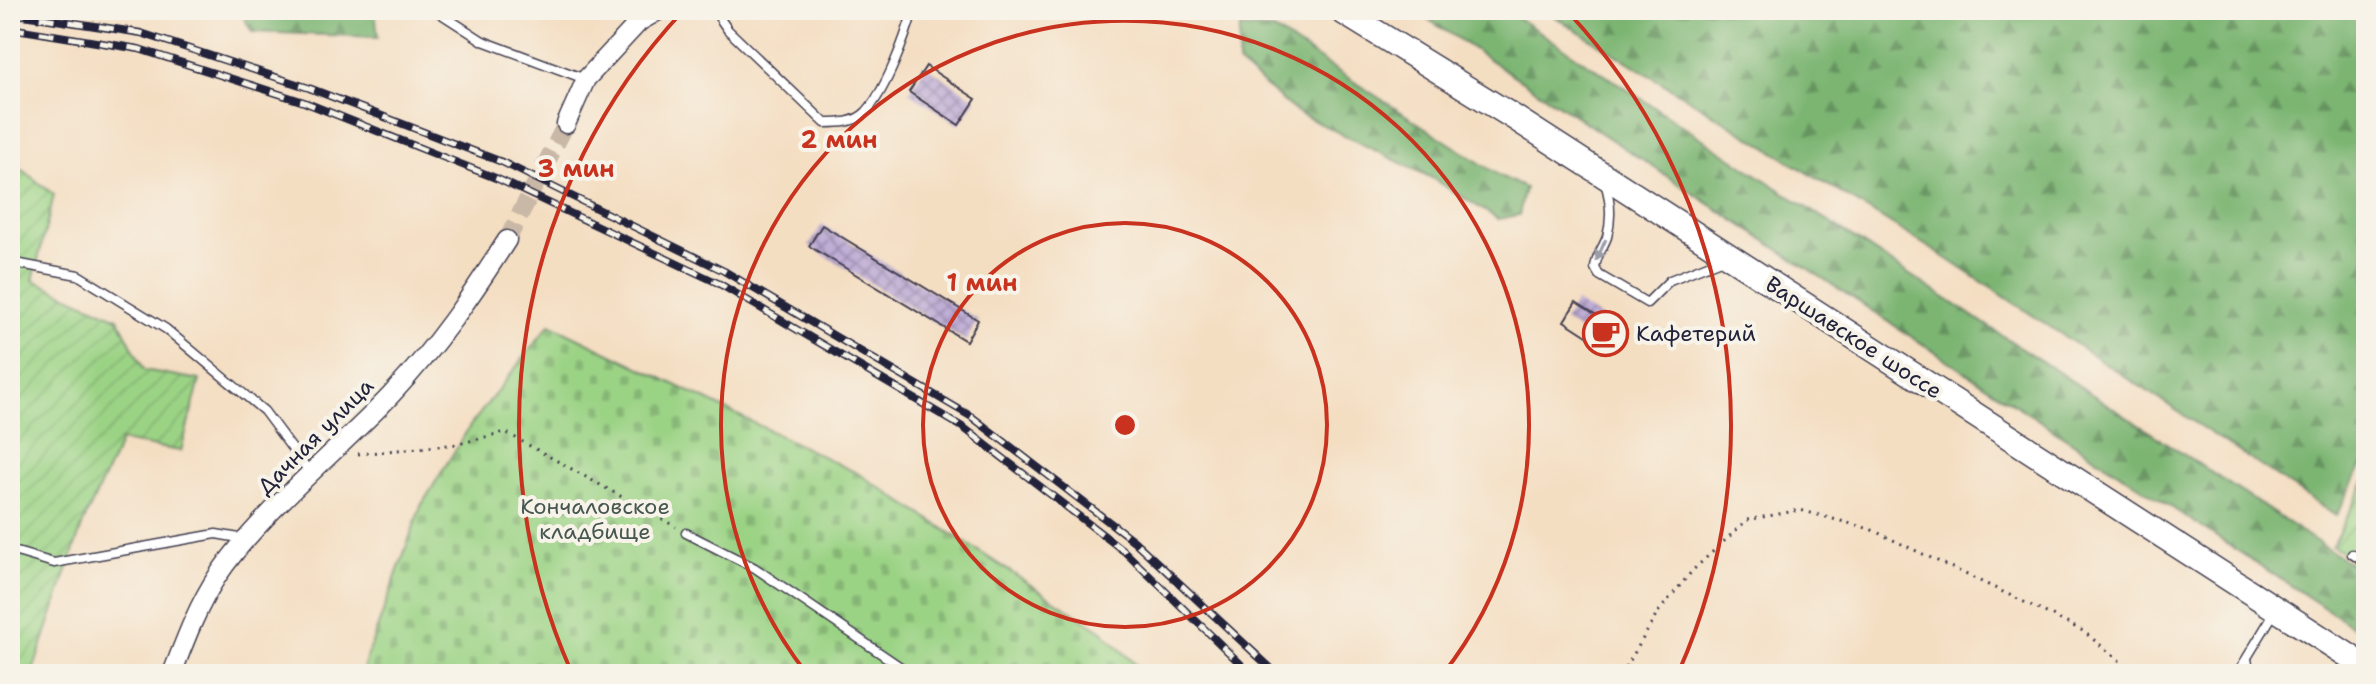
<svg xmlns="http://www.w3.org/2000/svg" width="2376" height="684" font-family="'Shantell Sans',sans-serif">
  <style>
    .forest { fill: url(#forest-firs); stroke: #4f6c56; stroke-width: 2 }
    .cemetery { fill: url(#cemetery-stones); stroke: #5e7a60; stroke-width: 2 }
    .garden { fill: url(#garden-furrows); stroke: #5e7a60; stroke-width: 2 }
    .building { fill: url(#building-cross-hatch) }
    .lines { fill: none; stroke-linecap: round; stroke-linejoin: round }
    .tertiary-tunnel { stroke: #cab8a7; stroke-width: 18; stroke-dasharray: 18 9; stroke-linecap: butt }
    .service-casing { stroke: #423e4f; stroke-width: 11 }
    .tertiary-casing { stroke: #423e4f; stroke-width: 21 }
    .primary-casing { stroke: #423e4f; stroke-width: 27 }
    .path { stroke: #423e4f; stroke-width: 3; stroke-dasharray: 2 6; stroke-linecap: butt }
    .service { stroke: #fff; stroke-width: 8 }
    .tertiary { stroke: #fff; stroke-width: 18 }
    .primary { stroke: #fff; stroke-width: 24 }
    .rail-casing { stroke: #22223b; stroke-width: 8 }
    .rail { stroke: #f7f3e8; stroke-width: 5; stroke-dasharray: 15; stroke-linecap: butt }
    .oneway { fill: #9c9ca7 }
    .ring { fill: none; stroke: #c8321e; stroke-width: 4 }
    .labels { text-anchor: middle; stroke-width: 8; stroke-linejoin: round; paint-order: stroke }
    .poi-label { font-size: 22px; fill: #22223b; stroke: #f7f3e8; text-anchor: start }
    .street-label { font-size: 22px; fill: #22223b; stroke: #f7f3e8 }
    .park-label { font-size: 22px; fill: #465751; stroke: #f7f3e8 }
    .centre { fill: #c8321e; stroke: #f7f3e8; stroke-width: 4 }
    .ring-label { font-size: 24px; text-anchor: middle; font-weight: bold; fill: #c8321e; stroke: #f7f3e8; stroke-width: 8; stroke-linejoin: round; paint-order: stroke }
  </style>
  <defs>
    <pattern id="forest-firs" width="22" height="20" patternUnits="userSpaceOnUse" patternTransform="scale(2)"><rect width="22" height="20" fill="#7cb572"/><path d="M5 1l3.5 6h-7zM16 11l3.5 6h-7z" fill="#65935f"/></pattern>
    <pattern id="cemetery-stones" width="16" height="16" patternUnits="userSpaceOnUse" patternTransform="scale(2)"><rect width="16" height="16" fill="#9bd385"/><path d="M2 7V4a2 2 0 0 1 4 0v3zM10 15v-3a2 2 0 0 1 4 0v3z" fill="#85b574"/></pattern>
    <pattern id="garden-furrows" width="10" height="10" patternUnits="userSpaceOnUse" patternTransform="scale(2)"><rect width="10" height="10" fill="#9bd385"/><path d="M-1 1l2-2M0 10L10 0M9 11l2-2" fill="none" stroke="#85b574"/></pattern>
    <pattern id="building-cross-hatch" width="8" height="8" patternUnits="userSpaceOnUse" patternTransform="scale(2)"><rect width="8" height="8" fill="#bfadd6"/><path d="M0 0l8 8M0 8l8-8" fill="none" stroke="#9b8caf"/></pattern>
  </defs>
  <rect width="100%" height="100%" fill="#f7f3e8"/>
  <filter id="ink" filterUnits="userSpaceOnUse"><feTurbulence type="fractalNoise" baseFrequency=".0125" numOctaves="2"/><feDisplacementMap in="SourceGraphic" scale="16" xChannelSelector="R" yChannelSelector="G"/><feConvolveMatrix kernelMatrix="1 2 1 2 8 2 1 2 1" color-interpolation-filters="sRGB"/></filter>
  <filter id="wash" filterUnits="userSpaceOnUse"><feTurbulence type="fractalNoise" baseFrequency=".006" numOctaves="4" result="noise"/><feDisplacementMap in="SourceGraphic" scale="32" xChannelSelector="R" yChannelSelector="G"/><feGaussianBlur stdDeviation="1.8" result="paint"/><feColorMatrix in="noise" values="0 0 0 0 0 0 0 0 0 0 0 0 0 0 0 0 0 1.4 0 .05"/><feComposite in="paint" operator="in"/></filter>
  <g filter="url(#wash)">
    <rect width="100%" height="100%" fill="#f4dec2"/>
    <g class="forest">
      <path d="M240,10H375L378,37L252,32Z"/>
      <path d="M1414,10H1506L2366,574V635Z"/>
      <path d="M1544,10H2366V458L2336,516L1946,258Z"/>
      <path d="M1240,28L1274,30L1500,176L1525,188L1519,215L1498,219L1428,176L1296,112L1238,63Z"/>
    </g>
    <path class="cemetery" d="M550,324L859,474L1102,631L1145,674H361L421,506L470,426Z"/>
    <g class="garden">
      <path d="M10,160L54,195L33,280L118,318L144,370L200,380L181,451L121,441L83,523L32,674H10Z"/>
      <path d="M2366,480V567L2332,546Z"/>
    </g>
    <g id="blocks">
      <g class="building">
        <path d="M926,66L976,99L959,125L909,92Z"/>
        <path d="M822,225L978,320L966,341L809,246Z"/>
        <path d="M1576,302L1620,330L1607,349L1564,321Z"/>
      </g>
    </g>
  </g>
  <g filter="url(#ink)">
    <use href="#blocks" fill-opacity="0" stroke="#423e4f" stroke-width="2"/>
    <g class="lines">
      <path class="tertiary-tunnel" d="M507,240L566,124"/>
      <defs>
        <g id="service">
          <path d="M435,10L483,41L585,79"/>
          <path d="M714,10L728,30L825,123C839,123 855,123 866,112C886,90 905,39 913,10"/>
          <path d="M1605,183C1611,201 1612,218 1607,237C1603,248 1596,256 1595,268L1599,275L1647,303L1670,280L1723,259"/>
          <path d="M10,262L78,275L166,329L264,411L311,474"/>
          <path d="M10,377V390"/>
          <path d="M686,533L755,568L911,674"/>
          <path d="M10,550L54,563L216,534L245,539"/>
          <path d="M2352,554L2366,563"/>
          <path d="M2247,659L2250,674"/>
          <path d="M2237,674L2274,613"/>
        </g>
        <g id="tertiary">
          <path d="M566,124L586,79L639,22L660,10"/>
          <path d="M172,674C185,640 198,605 218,575C260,513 338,451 391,395C436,347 472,295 507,240"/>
        </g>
        <path id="primary" d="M1340,10L1515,118L2366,667"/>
      </defs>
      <use href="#service" class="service-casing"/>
      <use href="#tertiary" class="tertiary-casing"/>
      <use href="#primary" class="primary-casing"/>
      <g class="path">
        <path d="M358,454L458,444L505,432L676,527"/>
        <path d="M1622,674L1659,611L1693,570L1747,520L1800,510L1870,529L2020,600L2083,631L2136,674"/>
      </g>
      <use href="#service" class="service"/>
      <use href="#tertiary" class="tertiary"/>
      <use href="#primary" class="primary"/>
      <defs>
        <g id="rail">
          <path d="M10,13L141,33L309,88L502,162L724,271L972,417L1134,541L1277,674"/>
          <path d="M10,28L139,49L304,102L498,179L718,283L964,428L1124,551L1251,674"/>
        </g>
      </defs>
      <use href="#rail" class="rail-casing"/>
      <use href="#rail" class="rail"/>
    </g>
    <defs><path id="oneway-solid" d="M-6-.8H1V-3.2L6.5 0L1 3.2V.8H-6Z" transform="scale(2)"/></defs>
    <use class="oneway" href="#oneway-solid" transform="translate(1601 250) rotate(114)"/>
  </g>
  <g class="ring">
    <circle cx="1125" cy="425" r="202"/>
    <path d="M807 674A404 404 0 1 1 1443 674"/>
    <path d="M571 671A606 606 0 0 1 682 12M1568 12A606 606 0 0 1 1679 671"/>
  </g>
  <defs>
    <symbol id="cafe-ring" viewBox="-11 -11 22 22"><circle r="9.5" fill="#f7f3e8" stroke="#c8321e" stroke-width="1.5"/><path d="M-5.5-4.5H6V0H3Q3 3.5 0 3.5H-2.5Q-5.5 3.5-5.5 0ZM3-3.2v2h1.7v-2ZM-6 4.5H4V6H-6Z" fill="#c8321e"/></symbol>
  </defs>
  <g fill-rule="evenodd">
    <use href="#cafe-ring" x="1580" y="308" width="51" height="51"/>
  </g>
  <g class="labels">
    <g class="poi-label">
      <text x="1636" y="341">Кафетерий</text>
    </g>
    <g class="street-label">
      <text transform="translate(1854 337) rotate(33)" y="8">Варшавское шоссе</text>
      <text transform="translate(315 436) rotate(-45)" y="8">Дачная улица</text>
    </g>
    <g class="park-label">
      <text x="595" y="514">Кончаловское<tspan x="595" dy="25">кладбище</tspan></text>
    </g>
  </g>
  <circle cx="1125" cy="425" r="12" class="centre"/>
  <g class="ring-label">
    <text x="839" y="148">2 мин</text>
    <text x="576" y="177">3 мин</text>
    <text x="982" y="291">1 мин</text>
  </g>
  <rect width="2376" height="684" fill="none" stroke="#f7f3e8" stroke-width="40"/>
</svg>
